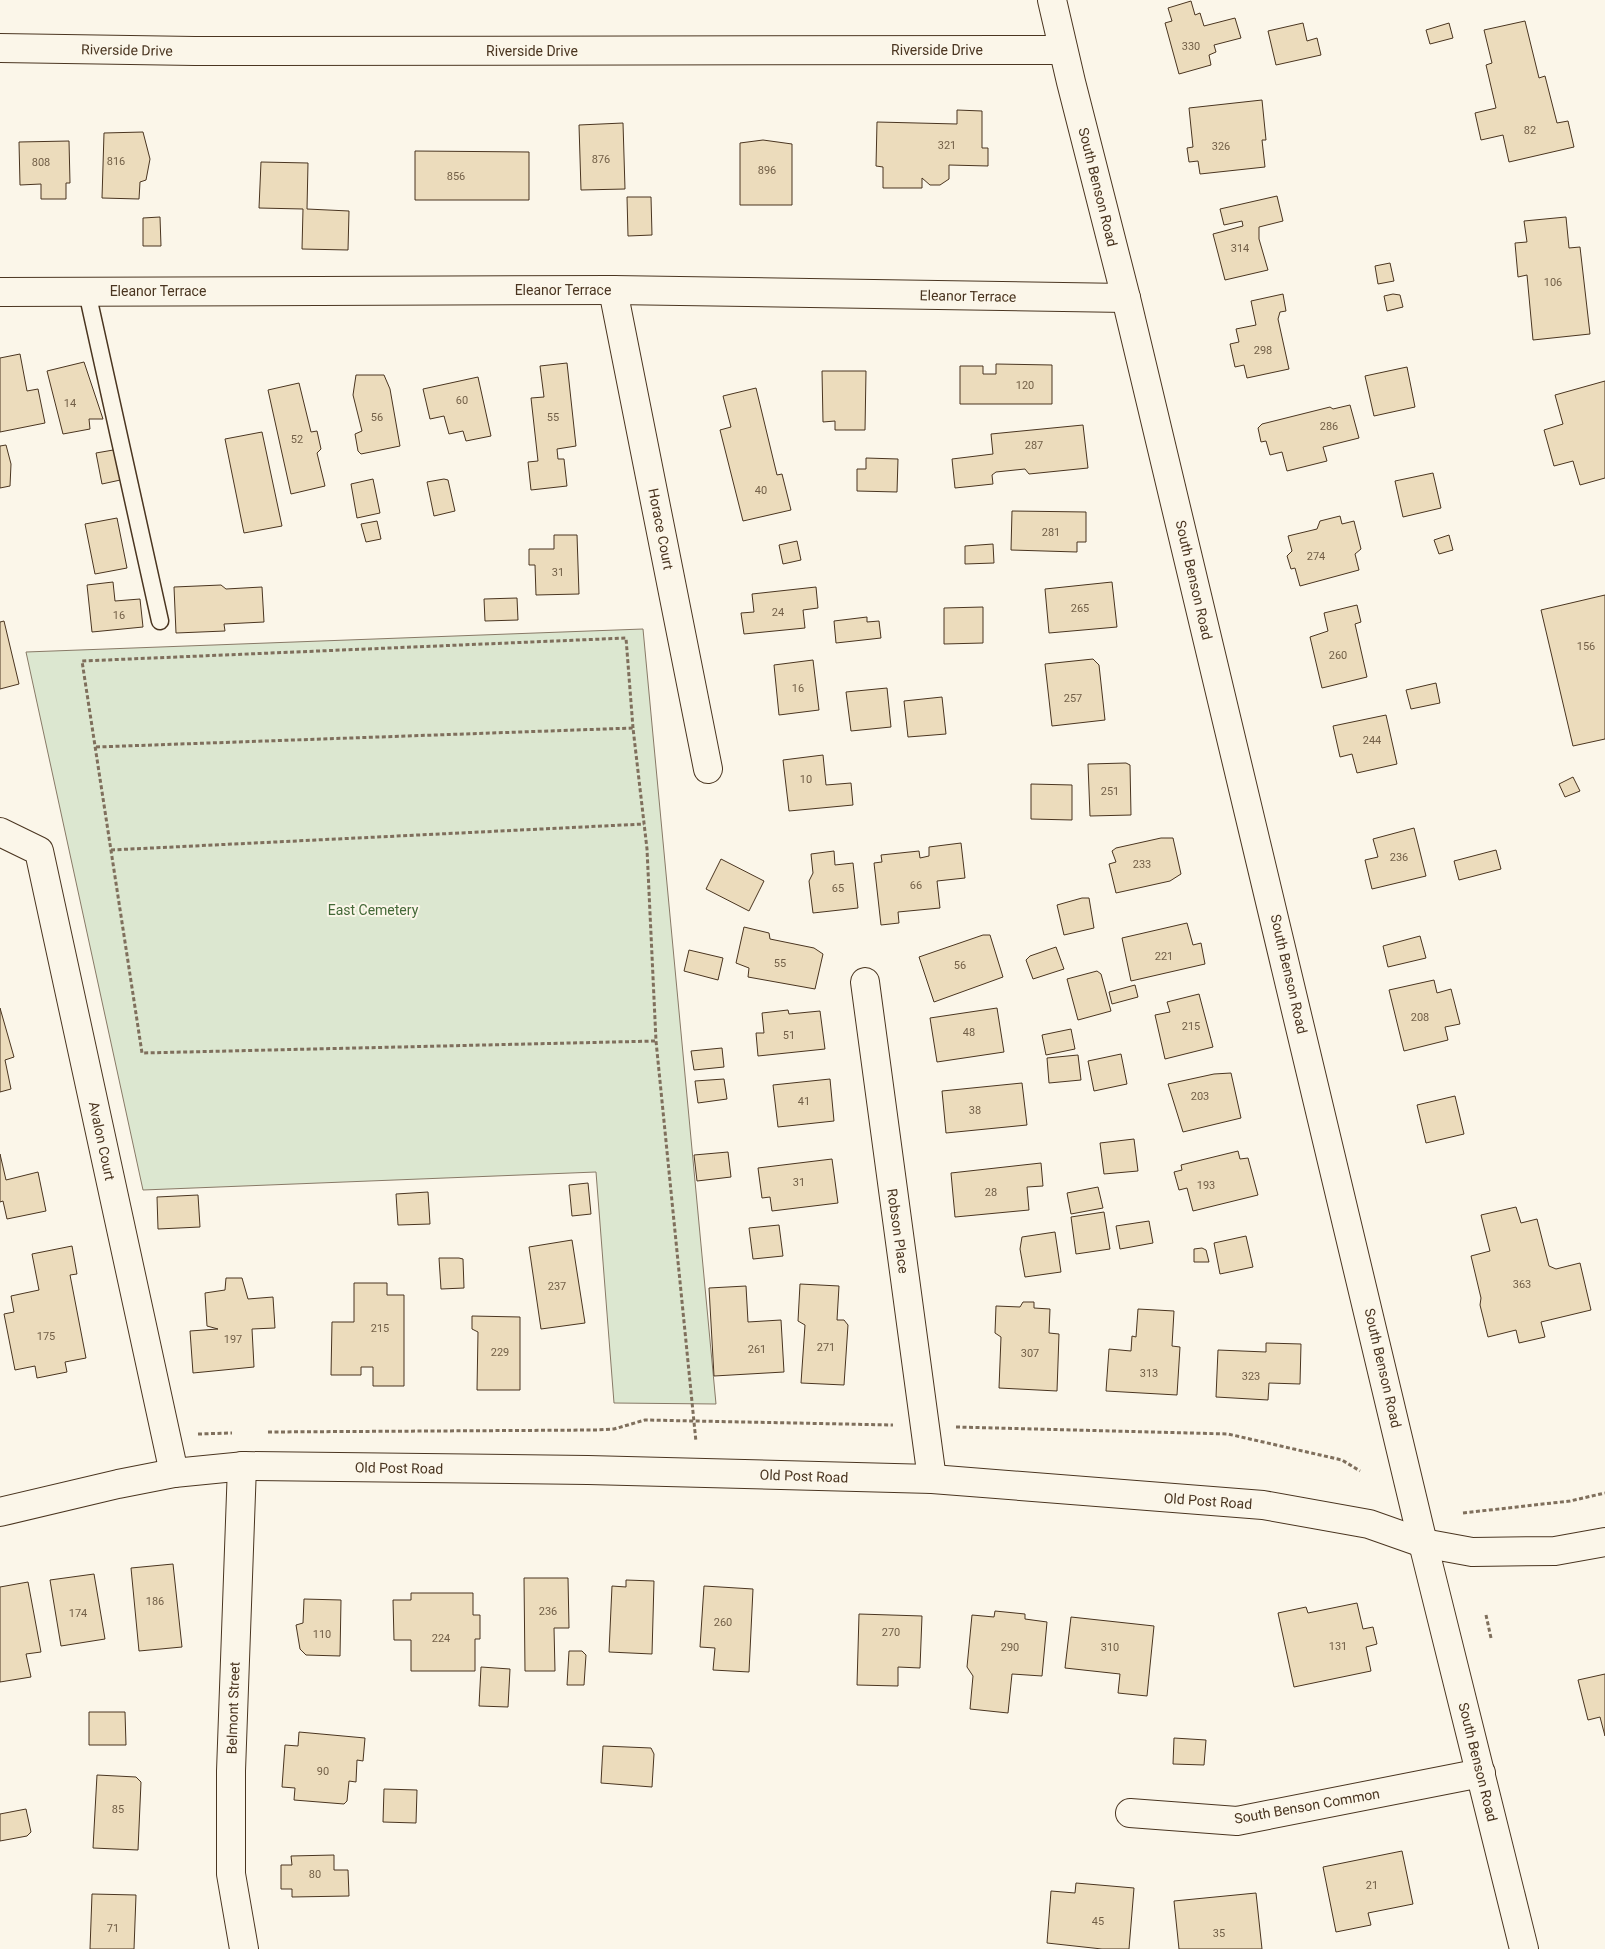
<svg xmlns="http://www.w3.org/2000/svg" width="1605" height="1949" font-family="Roboto,sans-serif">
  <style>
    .green { fill: #dce7d0; stroke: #887966 }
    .building { fill: #ecdcbc; stroke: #4a3520 }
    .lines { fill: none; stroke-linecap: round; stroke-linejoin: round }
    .lane-casing { stroke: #4a3520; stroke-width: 19 }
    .street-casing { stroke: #4a3520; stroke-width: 30 }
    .secondary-casing { stroke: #4a3520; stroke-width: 30 }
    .path { stroke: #7f6f5c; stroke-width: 3; stroke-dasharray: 4 2.5; stroke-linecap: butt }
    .lane { stroke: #fbf6e9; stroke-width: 16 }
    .street { stroke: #fbf6e9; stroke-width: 28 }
    .secondary { stroke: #fbf6e9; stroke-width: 28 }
    .labels { text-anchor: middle; stroke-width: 4; stroke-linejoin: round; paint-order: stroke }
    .number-label { font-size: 11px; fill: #725f47 }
    .street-label { font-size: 14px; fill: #4a3520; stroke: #fbf6e9 }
    .park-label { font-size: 14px; fill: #436837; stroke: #fbf6e9 }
  </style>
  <rect width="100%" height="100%" fill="#fbf6e9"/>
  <path class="green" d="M643,629L716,1404L614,1403L596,1172L143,1190L26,652Z"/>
  <g class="building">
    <path d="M1191,1L1195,15L1200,13L1204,26L1235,18L1241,38L1214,45L1216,52L1209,55L1211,65L1179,74L1165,23L1172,21L1168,8Z"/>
    <path d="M1525,21L1539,78L1545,76L1557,123L1568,121L1574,147L1509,162L1503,135L1481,140L1475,113L1496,108L1486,65L1492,63L1484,30Z"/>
    <path d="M1303,23L1307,41L1317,38L1321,55L1276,65L1268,31Z"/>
    <path d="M1449,23L1453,38L1430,44L1426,30Z"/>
    <path d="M1262,100L1266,140H1262L1265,167L1200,174L1198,161L1189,162L1187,148L1193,147L1189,108Z"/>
    <path d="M957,110L982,111V148H988V166L949,165V179L940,185H930L922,178V188H883V167L876,166L877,122L957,124Z"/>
    <path d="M623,123L625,189L581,190L579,125Z"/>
    <path d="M143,132L150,159L146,180L140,182L139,199L102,198L104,133Z"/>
    <path d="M763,140L792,144V205H740V143Z"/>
    <path d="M69,141L70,183H66V199H41V184L20,185L19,142Z"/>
    <path d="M415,151L529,152V200H415Z"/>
    <path d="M261,162L308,163L307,209L349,211L348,250L302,249L303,209L259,208Z"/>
    <path d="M1277,196L1283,221L1259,227V239L1268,270L1225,280L1213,234L1243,226L1242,221L1224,225L1220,209Z"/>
    <path d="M627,197H651L652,235L628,236Z"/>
    <path d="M160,217L161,246H143V218Z"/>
    <path d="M1566,217L1569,248L1580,247L1590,334L1533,340L1527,275L1518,277L1515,243L1527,242L1524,221Z"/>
    <path d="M1390,263L1394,281L1378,284L1375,266Z"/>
    <path d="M1283,294L1286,311L1280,312L1278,319L1289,369L1247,378L1244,365L1235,367L1230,344L1239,342L1236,329L1256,325L1251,301Z"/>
    <path d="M1393,294L1400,295L1403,307L1387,311L1384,296Z"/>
    <path d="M20,354L27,391L38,389L45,423L0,432V358Z"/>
    <path d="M84,362L103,419H89L90,429L63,434L47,371Z"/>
    <path d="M567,363L576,446L557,449L558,459H564L567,486L531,490L528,462L538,461L531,398L544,397L540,366Z"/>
    <path d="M996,364L1052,365V404H960V366H983V374H996Z"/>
    <path d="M1407,367L1415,407L1374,416L1365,376Z"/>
    <path d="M822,371H866L865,430H835V421L823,422Z"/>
    <path d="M356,375H384L390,389L400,446L361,454L358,451L355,434L362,431L353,395Z"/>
    <path d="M478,377L491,436L466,441L463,431L449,434L444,416L430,419L423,389Z"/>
    <path d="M1605,381V478L1580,485L1573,461L1554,466L1544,430L1563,424L1555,395Z"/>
    <path d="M299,383L311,432L317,431L321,449L317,453L325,486L291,494L268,390Z"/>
    <path d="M756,388L777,475L782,474L791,510L743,521L720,430L731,427L723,396Z"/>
    <path d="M1350,405L1359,438L1323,447L1327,461L1287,471L1282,452L1270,455L1266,441L1261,442L1258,428L1262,424L1330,407L1333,409Z"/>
    <path d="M1083,425L1088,468L1029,474L1025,469L996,472L992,475L993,484L955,488L952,459L993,454L991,434Z"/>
    <path d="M262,432L282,526L244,533L225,439Z"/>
    <path d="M6,445L11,464L10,486L0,488V446Z"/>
    <path d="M119,449L125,479L102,484L96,453Z"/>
    <path d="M866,458L898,459L897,492L857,491V469H866Z"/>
    <path d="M1433,473L1441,508L1403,517L1395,481Z"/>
    <path d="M373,479L380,513L357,518L351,484Z"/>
    <path d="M444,479L448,480L455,511L434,516L427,482Z"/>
    <path d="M1012,511L1086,512V542H1077V552L1011,550Z"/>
    <path d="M1340,516L1342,524L1354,521L1361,549L1355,554L1359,570L1300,586L1295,568L1291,569L1287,556L1292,551L1288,536L1317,529L1320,521Z"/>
    <path d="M117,518L127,568L95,574L85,524Z"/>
    <path d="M377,521L381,539L366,542L361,524Z"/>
    <path d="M554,535H577L579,594L536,595L535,565H529V549H554Z"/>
    <path d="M1449,535L1453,550L1439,554L1434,540Z"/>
    <path d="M797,541L801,560L783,564L779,545Z"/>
    <path d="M993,544L994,563L965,564V546Z"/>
    <path d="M113,582L115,601L140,599L143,627L92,632L87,585Z"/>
    <path d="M1112,582L1117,627L1049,633L1045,589Z"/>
    <path d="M221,585L226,589L262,587L264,622L224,624L225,631L176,633L174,587Z"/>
    <path d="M816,587L818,608L803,610L805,628L744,634L741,613L754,612L752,594Z"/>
    <path d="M1605,595V739L1573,746L1541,610Z"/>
    <path d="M517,598L518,620L485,621L484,599Z"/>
    <path d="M1357,605L1361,622L1355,624L1367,677L1322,688L1310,637L1328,631L1324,613Z"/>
    <path d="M983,607V643L944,644V608Z"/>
    <path d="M867,617V622L879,621L881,638L836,643L834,621Z"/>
    <path d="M4,621L19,684L0,689V622Z"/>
    <path d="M1093,659L1099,665L1105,720L1052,726L1045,664Z"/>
    <path d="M813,660L819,710L779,715L774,665Z"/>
    <path d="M1436,683L1440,703L1411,709L1406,690Z"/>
    <path d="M887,688L891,727L851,731L846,692Z"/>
    <path d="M942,697L946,734L908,737L904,701Z"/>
    <path d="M1386,715L1397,764L1357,773L1352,754L1340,757L1333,726Z"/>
    <path d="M823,755L826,785L851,783L853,805L789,811L783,760Z"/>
    <path d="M1126,763L1130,765L1131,815L1090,816L1088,764Z"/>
    <path d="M1573,777L1580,791L1565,797L1559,784Z"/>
    <path d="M1031,784L1072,785V820L1031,819Z"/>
    <path d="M1414,828L1426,876L1372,889L1365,860L1378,857L1373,839Z"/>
    <path d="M1161,838H1173L1181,874L1170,881L1116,893L1109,864L1116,862L1112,851L1116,848Z"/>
    <path d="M961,843L965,878L937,881L940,908L898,912L899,923L881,925L874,863L882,862L881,855L919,851L920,858L929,856V847Z"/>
    <path d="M1496,850L1501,869L1459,880L1454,861Z"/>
    <path d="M834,851L835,865L853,863L858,908L813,913L809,881L813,873L811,854Z"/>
    <path d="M721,859L764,881L749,911L706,889Z"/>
    <path d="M1082,898H1089L1094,928L1064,935L1057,905Z"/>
    <path d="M1187,923L1193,945L1201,943L1205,964L1131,981L1122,938Z"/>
    <path d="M744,927L769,933L770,939L814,948L823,954L815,989L748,977L749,968L736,963Z"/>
    <path d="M983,935H990L1003,977L934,1002L919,957Z"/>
    <path d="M1420,936L1426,958L1388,967L1383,946Z"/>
    <path d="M1056,947L1064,969L1033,979L1026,960L1030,956Z"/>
    <path d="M689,950L723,958L718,980L684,971Z"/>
    <path d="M1097,971L1101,974L1111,1011L1078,1020L1067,979Z"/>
    <path d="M1434,980L1437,993L1451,989L1460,1024L1445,1027L1448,1040L1404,1051L1389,990Z"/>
    <path d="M1135,985L1138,997L1112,1004L1109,992Z"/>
    <path d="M1199,994L1213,1047L1165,1059L1155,1015L1170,1012L1167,1002Z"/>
    <path d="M0,1008L14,1057L5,1060L11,1089L0,1092Z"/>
    <path d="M997,1008L1004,1052L937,1062L930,1018Z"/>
    <path d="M788,1010L789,1014L820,1011L825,1049L758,1056L756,1033H764L762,1013Z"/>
    <path d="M1071,1029L1075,1049L1046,1055L1042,1035Z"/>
    <path d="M722,1048L724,1067L694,1070L691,1051Z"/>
    <path d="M1121,1054L1127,1084L1094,1091L1088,1061Z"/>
    <path d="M1078,1055L1081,1080L1049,1083L1047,1058Z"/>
    <path d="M1231,1073L1241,1118L1183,1132L1168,1084L1214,1074Z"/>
    <path d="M724,1079L727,1099L698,1103L695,1081Z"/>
    <path d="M830,1079L834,1121L778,1127L773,1085Z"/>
    <path d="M1022,1083L1027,1125L946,1133L942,1091Z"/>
    <path d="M1455,1096L1464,1134L1426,1143L1417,1105Z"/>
    <path d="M1134,1139L1138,1171L1104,1174L1100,1143Z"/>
    <path d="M1238,1151L1240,1159L1248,1158L1258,1195L1193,1211L1187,1188L1179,1190L1174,1172L1182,1170L1181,1165Z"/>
    <path d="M728,1152L731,1177L697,1181L694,1155Z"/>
    <path d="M0,1154L6,1180L38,1172L46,1211L7,1219L3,1201L0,1202Z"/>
    <path d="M832,1159L838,1203L772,1211L770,1197L762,1198L758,1168Z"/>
    <path d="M1041,1163L1043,1186L1027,1187L1029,1210L955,1217L951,1173Z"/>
    <path d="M588,1183L591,1214L572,1216L569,1185Z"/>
    <path d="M1098,1187L1103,1208L1071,1214L1067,1193Z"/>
    <path d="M428,1192L430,1224L398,1225L396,1194Z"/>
    <path d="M198,1195L200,1227L158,1229L157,1197Z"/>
    <path d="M1516,1207L1521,1223L1537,1219L1549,1266L1556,1269L1580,1263L1591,1310L1541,1322L1545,1337L1519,1343L1516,1330L1488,1337L1480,1305L1481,1298L1471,1256L1490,1251L1481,1215Z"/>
    <path d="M1104,1212L1110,1249L1076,1254L1071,1217Z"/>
    <path d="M1149,1221L1153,1243L1120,1249L1116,1226Z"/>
    <path d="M779,1225L783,1256L753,1259L749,1228Z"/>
    <path d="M1055,1232L1061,1272L1025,1277L1020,1249L1022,1237Z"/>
    <path d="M1246,1236L1253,1267L1220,1274L1214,1243Z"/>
    <path d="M572,1240L585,1323L541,1329L529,1247Z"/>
    <path d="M72,1246L77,1274L70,1275L86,1358L65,1362L67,1372L37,1378L35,1366L15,1370L4,1314L14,1312L11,1296L39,1290L32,1254Z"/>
    <path d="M1202,1248L1206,1250L1209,1262H1194V1249Z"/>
    <path d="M439,1258H459L463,1259L464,1288L441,1289Z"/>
    <path d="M226,1278H242L248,1299L273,1297L275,1328L252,1329L254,1367L193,1373L190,1331L218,1329L207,1326L205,1293L225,1290Z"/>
    <path d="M354,1283H387V1295H404V1386H373V1367H361V1375H331L332,1322H354Z"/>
    <path d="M800,1284L839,1286L837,1320H844L848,1325L844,1385L801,1383L805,1325L798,1321Z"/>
    <path d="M746,1286L748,1322L781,1320L784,1372L714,1376L709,1288Z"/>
    <path d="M1023,1302H1034V1308L1050,1309L1049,1333L1059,1334L1057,1391L999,1388L1001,1337L995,1333L996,1306L1020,1307Z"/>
    <path d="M1138,1309L1174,1311L1172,1346L1180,1347L1177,1395L1106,1391L1109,1349L1131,1351L1132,1336L1136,1337Z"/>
    <path d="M472,1316L520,1317V1390H477L478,1332L472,1329Z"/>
    <path d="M1266,1343L1301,1344L1300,1384L1269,1383L1268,1400L1216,1397L1218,1350L1266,1352Z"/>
    <path d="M173,1564L182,1647L139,1651L131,1568Z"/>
    <path d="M94,1574L105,1639L61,1646L50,1580Z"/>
    <path d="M524,1578H568L569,1628H554L555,1671H525Z"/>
    <path d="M626,1580L654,1581L652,1654L609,1652L612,1586L626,1587Z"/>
    <path d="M28,1582L41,1652L26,1654L31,1677L0,1682V1587Z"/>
    <path d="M704,1586L753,1589L749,1672L713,1670L715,1648L700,1647Z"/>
    <path d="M411,1593H473V1615H480V1639H475V1671H411V1640H394L393,1600H411Z"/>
    <path d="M304,1599L341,1600L340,1656L306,1655L300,1649L296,1625L303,1623Z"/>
    <path d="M1357,1603L1363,1629L1373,1627L1377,1644L1366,1647L1371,1671L1294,1687L1278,1613L1306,1607L1308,1613Z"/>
    <path d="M995,1611L1025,1614V1619L1047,1622L1042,1676L1012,1674L1008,1713L970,1709L973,1676L967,1667L972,1615L994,1617Z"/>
    <path d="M859,1614L922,1616L920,1668L898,1667V1686L857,1685Z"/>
    <path d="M1071,1617L1154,1626L1147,1696L1118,1693L1120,1674L1065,1668Z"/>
    <path d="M569,1651H582L586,1655L584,1685H567Z"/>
    <path d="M481,1667L510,1669L508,1707L479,1706Z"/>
    <path d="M1605,1674V1736L1600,1717L1588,1720L1578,1680Z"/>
    <path d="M89,1712H125L126,1745H89Z"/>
    <path d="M299,1732L365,1738L363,1761L357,1760L356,1782L349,1781L347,1801L344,1804L294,1800L295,1788L282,1787L285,1745L298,1746Z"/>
    <path d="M1174,1738L1206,1740L1204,1765L1173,1764Z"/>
    <path d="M603,1746L651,1748L654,1754L652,1787L601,1783Z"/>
    <path d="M97,1775L136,1777L141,1782L138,1850L93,1848Z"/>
    <path d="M384,1789L417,1790L416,1823L383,1822Z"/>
    <path d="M26,1809L31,1832L27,1836L0,1841V1814Z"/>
    <path d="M1402,1851L1413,1904L1368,1913L1371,1925L1336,1932L1323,1867Z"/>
    <path d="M334,1855V1870H348L349,1896L292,1897V1889H281V1865H292L291,1856Z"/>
    <path d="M1076,1883L1134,1888L1129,1949H1102L1047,1943L1051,1891L1075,1893Z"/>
    <path d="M1256,1893L1262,1949H1179L1174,1901Z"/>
    <path d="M92,1894L136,1895L134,1949H90Z"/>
  </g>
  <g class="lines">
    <defs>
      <path id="lane" d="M87,292L160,621"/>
      <g id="street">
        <path d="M1052,0L1071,82L1126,298L1423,1543"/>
        <path d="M0,48L195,51L1063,50"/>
        <path d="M613,290L708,769"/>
        <path d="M0,292L613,290L1126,298"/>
        <path d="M0,832L39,851L174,1473"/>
        <path d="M865,982L932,1479"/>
        <path d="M242,1466L231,1771V1874L244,1949"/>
        <path d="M1130,1813L1237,1821L1481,1773"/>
      </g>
      <g id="secondary">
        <path d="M0,1512L118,1484L174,1473L245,1466L588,1470L932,1479L1263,1505L1369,1524L1423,1543L1472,1552L1555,1551L1605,1542"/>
        <path d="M1423,1543L1524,1949"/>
      </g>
    </defs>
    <use href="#lane" class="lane-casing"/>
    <use href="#street" class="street-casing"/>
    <use href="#secondary" class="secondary-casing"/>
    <g class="path">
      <path d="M633,728L626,638L82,661L142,1053L656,1041"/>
      <path d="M96,747L633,728L647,849L656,1041L696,1442"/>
      <path d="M111,850L644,824"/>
      <path d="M956,1427L1228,1434L1342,1460L1360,1471"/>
      <path d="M268,1432L597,1430L614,1429L645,1420L893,1425"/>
      <path d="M198,1434L232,1433"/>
      <path d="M1463,1513L1570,1501L1605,1493"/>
      <path d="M1486,1615L1491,1638"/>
    </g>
    <use href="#lane" class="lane"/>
    <use href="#street" class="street"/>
    <use href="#secondary" class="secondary"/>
  </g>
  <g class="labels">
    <g class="number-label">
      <text x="1191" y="50">330</text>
      <text x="1530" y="134">82</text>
      <text x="947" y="149">321</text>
      <text x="1221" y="150">326</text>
      <text x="601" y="163">876</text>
      <text x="116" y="165">816</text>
      <text x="41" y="166">808</text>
      <text x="767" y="174">896</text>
      <text x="456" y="180">856</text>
      <text x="1240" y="252">314</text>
      <text x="1553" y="286">106</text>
      <text x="1263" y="354">298</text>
      <text x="1025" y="389">120</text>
      <text x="462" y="404">60</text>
      <text x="70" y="407">14</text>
      <text x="377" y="421">56</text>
      <text x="553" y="421">55</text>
      <text x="1329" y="430">286</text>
      <text x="297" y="443">52</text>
      <text x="1034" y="449">287</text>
      <text x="761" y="494">40</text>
      <text x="1051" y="536">281</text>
      <text x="1316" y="560">274</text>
      <text x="558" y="576">31</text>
      <text x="1080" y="612">265</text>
      <text x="778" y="616">24</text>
      <text x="119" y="619">16</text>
      <text x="1586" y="650">156</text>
      <text x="1338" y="659">260</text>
      <text x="798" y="692">16</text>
      <text x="1073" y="702">257</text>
      <text x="1372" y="744">244</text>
      <text x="806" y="783">10</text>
      <text x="1110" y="795">251</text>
      <text x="1399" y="861">236</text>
      <text x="1142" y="868">233</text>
      <text x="916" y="889">66</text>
      <text x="838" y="892">65</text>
      <text x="1164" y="960">221</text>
      <text x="780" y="967">55</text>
      <text x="960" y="969">56</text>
      <text x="1420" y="1021">208</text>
      <text x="1191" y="1030">215</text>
      <text x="969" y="1036">48</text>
      <text x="789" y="1039">51</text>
      <text x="1200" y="1100">203</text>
      <text x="804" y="1105">41</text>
      <text x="975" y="1114">38</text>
      <text x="799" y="1186">31</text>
      <text x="1206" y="1189">193</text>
      <text x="991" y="1196">28</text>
      <text x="1522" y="1288">363</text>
      <text x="557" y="1290">237</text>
      <text x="380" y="1332">215</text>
      <text x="46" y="1340">175</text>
      <text x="233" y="1343">197</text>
      <text x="826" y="1351">271</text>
      <text x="757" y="1353">261</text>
      <text x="500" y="1356">229</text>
      <text x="1030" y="1357">307</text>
      <text x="1149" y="1377">313</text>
      <text x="1251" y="1380">323</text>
      <text x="155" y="1605">186</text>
      <text x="548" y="1615">236</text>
      <text x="78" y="1617">174</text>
      <text x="723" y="1626">260</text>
      <text x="891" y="1636">270</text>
      <text x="322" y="1638">110</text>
      <text x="441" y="1642">224</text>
      <text x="1338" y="1650">131</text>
      <text x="1010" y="1651">290</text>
      <text x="1110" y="1651">310</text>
      <text x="323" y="1775">90</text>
      <text x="118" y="1813">85</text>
      <text x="315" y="1878">80</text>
      <text x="1372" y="1889">21</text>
      <text x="1098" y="1925">45</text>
      <text x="113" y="1932">71</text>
      <text x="1219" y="1937">35</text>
    </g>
    <g class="street-label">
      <text transform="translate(127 50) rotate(1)" y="5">Riverside Drive</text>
      <text x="937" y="55">Riverside Drive</text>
      <text x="532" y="56">Riverside Drive</text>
      <text transform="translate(1098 187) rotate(76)" y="5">South Benson Road</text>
      <text x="563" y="295">Eleanor Terrace</text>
      <text x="158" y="296">Eleanor Terrace</text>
      <text transform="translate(968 296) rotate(1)" y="5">Eleanor Terrace</text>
      <text transform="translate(661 529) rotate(79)" y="5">Horace Court</text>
      <text transform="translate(1194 580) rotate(77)" y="5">South Benson Road</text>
      <text transform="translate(1289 974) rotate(77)" y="5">South Benson Road</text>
      <text transform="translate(102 1141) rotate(78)" y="5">Avalon Court</text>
      <text transform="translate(898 1231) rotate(82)" y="5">Robson Place</text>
      <text transform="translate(1383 1368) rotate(77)" y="5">South Benson Road</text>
      <text transform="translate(399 1468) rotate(1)" y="5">Old Post Road</text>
      <text transform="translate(804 1476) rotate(2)" y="5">Old Post Road</text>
      <text transform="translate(1208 1501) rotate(4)" y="5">Old Post Road</text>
      <text transform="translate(233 1708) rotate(-88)" y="5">Belmont Street</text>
      <text transform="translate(1478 1762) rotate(76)" y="5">South Benson Road</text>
      <text transform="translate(1307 1806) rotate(-10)" y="5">South Benson Common</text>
    </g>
    <g class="park-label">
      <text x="373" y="915">East Cemetery</text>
    </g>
  </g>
</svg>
